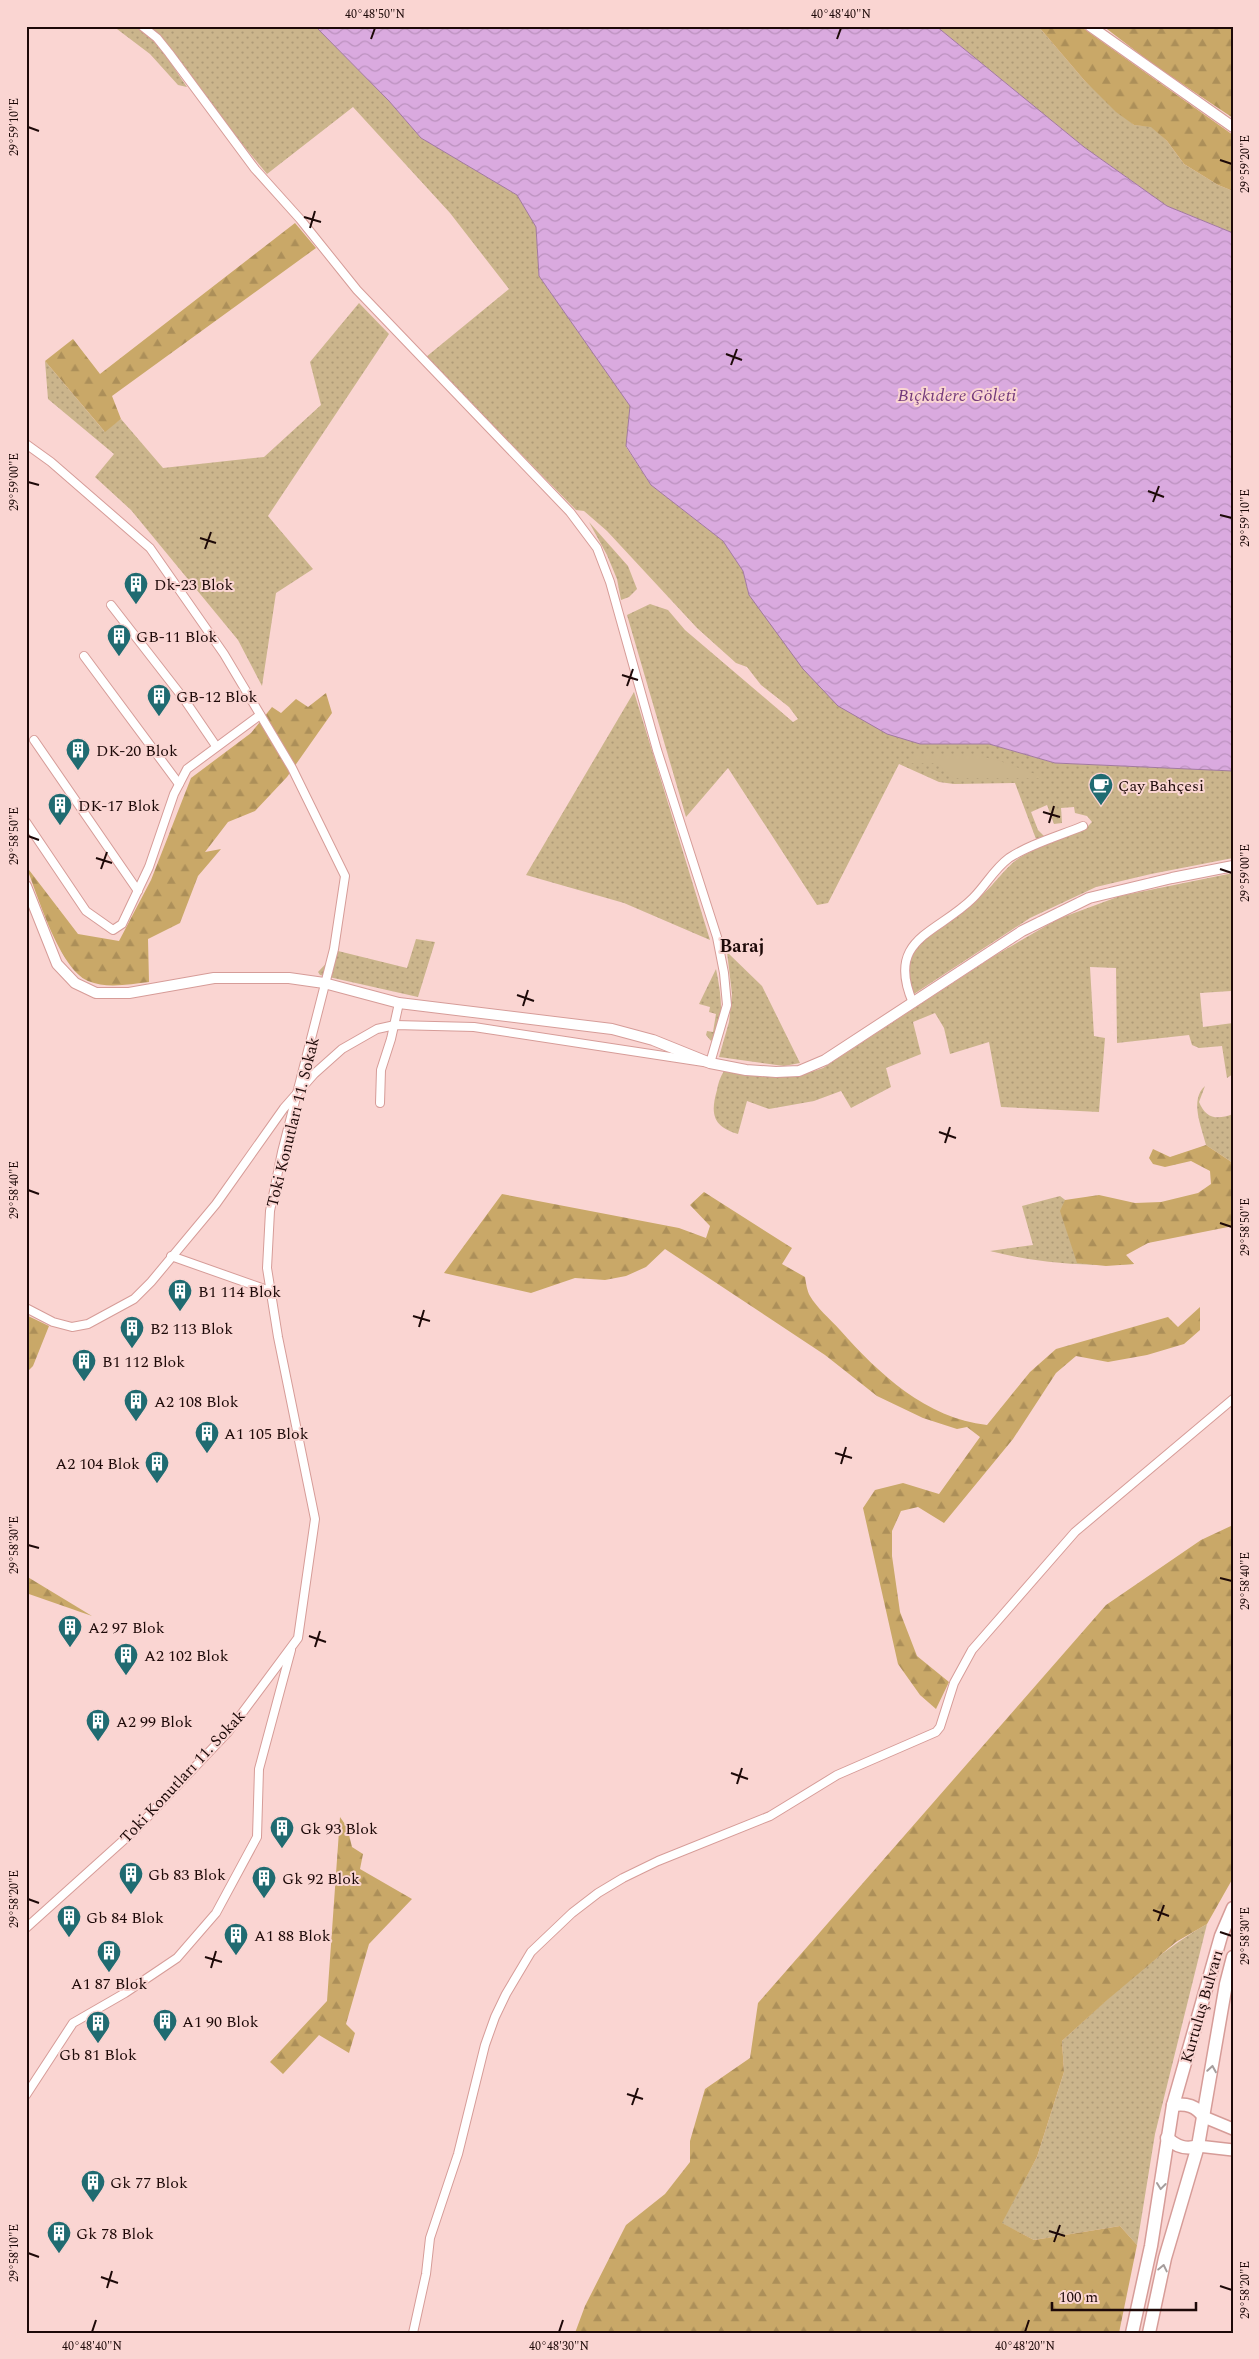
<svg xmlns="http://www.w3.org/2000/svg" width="1259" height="2359" font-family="Spectral,serif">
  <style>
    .grass { fill: url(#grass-dots) }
    .forest { fill: url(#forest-firs) }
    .park { fill: #cbb58c }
    .water { fill: url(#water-waves); stroke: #a17a9e }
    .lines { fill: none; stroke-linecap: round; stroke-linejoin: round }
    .minor-casing { stroke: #d69c98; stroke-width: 10 }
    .tertiary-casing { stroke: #d69c98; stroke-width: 12 }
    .secondary-casing { stroke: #d69c98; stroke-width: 14 }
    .trunk-casing { stroke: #d69c98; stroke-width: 15 }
    .minor { stroke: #fff; stroke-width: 8 }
    .tertiary { stroke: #fff; stroke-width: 10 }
    .secondary { stroke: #fff; stroke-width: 11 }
    .trunk { stroke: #fff; stroke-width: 12 }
    .oneway { stroke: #a59d9c }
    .ticks { fill: none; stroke: #1d0908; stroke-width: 2 }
    .labels { text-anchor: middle; stroke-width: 4; stroke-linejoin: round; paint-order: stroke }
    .poi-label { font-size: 16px; fill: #1d0908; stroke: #fad5d2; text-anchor: start }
    .street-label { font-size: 16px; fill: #1d0908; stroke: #fad5d2 }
    .water-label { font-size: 18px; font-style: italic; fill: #743a7b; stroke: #fad5d2 }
    .neighbourhood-label { font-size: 18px; font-weight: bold; fill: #1d0908; stroke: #fad5d2 }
    .neatline { fill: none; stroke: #1d0908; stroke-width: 2 }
    .ticks-label { font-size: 12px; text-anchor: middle; fill: #1d0908 }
  </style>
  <defs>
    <pattern id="grass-dots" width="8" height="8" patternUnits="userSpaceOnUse" patternTransform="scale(1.25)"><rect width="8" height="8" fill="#cbb58c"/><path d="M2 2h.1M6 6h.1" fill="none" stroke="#ae9a77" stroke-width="1.8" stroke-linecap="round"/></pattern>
    <pattern id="forest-firs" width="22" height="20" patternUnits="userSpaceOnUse" patternTransform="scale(1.25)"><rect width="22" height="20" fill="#c9a868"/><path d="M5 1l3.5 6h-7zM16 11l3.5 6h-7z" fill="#ac8f59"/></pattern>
    <pattern id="water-waves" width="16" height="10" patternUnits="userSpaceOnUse" patternTransform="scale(1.25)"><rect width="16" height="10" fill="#daaadf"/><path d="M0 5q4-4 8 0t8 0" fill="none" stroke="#bb91be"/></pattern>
  </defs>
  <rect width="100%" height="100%" fill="#fad5d2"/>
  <g class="grass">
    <path d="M113,26C120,26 130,24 136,27C156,36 175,70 187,87L178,85L150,54Z"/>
    <path d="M149,26H315L389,101L421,138L517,195L536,226L539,276L630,406L626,447L651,485L723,541L743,571L749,595L920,744H989L1055,763L1233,771V858L1151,874L1096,887L1030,918L914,994C891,943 951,921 982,895C997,882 1007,864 1024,855C1042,845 1064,838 1084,830L1092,822L1087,816L1075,813L1074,807L1061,808L1062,823L1054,824L1047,805L1031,812L1038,830L1044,836L1036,839L1015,783L954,784L939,782L899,764L828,903L817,905L728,768L686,817L627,615L650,604L668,610L685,630L793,722L798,719L789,707L761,685L747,667L736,663L697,628L607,531L584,511L576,510L426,357L509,289L450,213L353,107L267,174L201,94L164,41Z"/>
    <path d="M936,26H1038L1084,80L1134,125L1151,126L1167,141L1184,164L1218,185L1233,191V233L1167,206L1084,147Z"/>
    <path d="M359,303L389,334L268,516L313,569L276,593L262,686L238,640L131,510L95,477L114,454L48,399L45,361L104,431L121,419L163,468L264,457L321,405L310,362Z"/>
    <path d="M589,522L628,566L637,589L629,597L621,600L617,579L607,555Z"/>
    <path d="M634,692L710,940L624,903L526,875Z"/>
    <path d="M1233,873V1008L1231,991L1200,993L1203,1027L1233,1023V1074L1227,1078L1222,1046L1199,1048L1192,1045L1189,1035L1117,1043L1116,968L1090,967L1094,1036L1105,1038L1099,1112L1001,1107L989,1042L950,1054L944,1028L935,1013L913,1022L921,1054L886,1068L891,1087L851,1108L841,1091L814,1101L769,1109L747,1101L738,1134C713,1127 710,1114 717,1090C718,1084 720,1077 724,1071C760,1076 788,1081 823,1068L994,956L1058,919L1120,896Z"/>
    <path d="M416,939L435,942L418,997L320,975L318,972L338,951L407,968Z"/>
    <path d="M727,952L762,986L800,1063L784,1066L719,1057L729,1022L732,994Z"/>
    <path d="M716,969C720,989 727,1024 711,1041L706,1035L707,1031L713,1032L716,1014L709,1012L710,1007L699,1004Z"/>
    <path d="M1205,1086L1199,1102C1206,1119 1217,1120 1233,1114V1163L1206,1145C1202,1128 1189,1100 1205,1086Z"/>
    <path d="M1060,1196L1098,1225L1134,1264C1086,1267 1036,1263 990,1251L1033,1245L1022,1206Z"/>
    <path d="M1207,1924L1155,2134L1137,2245L1120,2226L1034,2240L1001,2223L1037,2157L1064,2072L1062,2041C1108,1999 1153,1955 1207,1924Z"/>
  </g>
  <g class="forest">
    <path d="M1038,26H1080L1233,135V191L1218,185L1184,164L1167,141L1151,127L1134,125L1116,112L1084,80Z"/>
    <path d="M1103,26H1233V118L1154,65Z"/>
    <path d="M295,223L316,248L112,396L121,419L105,432L45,361L73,339L100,374Z"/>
    <path d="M326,693L332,713L287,777L255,811L228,822L205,852L221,849L198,876L180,923L148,939L149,982C130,984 107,989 88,981C59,968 38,896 26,866L78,934L119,941L151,880L191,778L251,733L272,707L281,713L296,699L308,707Z"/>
    <path d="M1206,1145L1233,1163V1226L1148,1243L1126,1255L1134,1264L1106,1266L1077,1263L1060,1211L1065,1200L1099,1195L1135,1203L1161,1202L1198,1193L1211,1184L1210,1171L1191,1161L1165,1167L1153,1164L1149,1158L1153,1149L1170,1157Z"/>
    <path d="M704,1192L792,1248L782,1264L805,1277C806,1283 807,1291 810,1296C817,1308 830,1319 840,1330C879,1374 926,1418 987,1425L1030,1372L1056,1349L1168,1317L1178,1327L1200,1307V1330L1184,1344L1147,1355L1108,1362L1076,1356L1056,1373L1013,1439L944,1523L918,1507L901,1511L892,1531V1556L900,1612L917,1656L949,1682L936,1709L920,1695L898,1664L863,1508L875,1490L903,1483L939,1494L980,1437L967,1427L957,1429L923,1418L877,1396L825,1355L665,1249L646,1267L626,1276L605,1280L575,1278L531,1293L444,1273L502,1194L679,1228L706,1238L710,1226L690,1205Z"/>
    <path d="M26,1315L49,1326L33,1366L26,1373Z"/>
    <path d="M1233,1525V1878L1207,1924L1176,1942L1106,2001L1062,2041L1064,2072L1037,2157L1002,2223L1034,2240L1120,2226L1137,2245L1119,2333H575L585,2306L626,2225L665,2194L690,2162V2141L705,2089L750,2058L758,2003L1106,1605L1201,1540Z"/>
    <path d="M26,1576L92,1616L26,1593Z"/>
    <path d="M340,1817L347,1827L352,1847L363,1854L360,1869L412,1899L369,1944L346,2024L355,2033L349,2053L319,2035L283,2074L270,2062L327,2001Z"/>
  </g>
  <path class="park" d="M910,756H980L1000,761L1046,778H953L937,763H909Z"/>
  <path class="water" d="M315,26H936L1084,147L1167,206L1233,233V771L1055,763L989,744H920L887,734L838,706L803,669L749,595L743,571L723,541L651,485L626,446L630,406L539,276L536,227L517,195L421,138L389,101Z"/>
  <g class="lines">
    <defs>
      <g id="minor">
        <path d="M26,444L51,462L150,548L224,654L292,768L345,876L334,949L282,1152L270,1211L267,1268L278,1337L315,1519L298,1638L228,1732L136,1829L26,1928"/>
        <path d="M111,605L184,699L216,746"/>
        <path d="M84,656L179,784"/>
        <path d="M34,740L138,891"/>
        <path d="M26,822L86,911L113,930L122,924L149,867L174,794L187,769L260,715"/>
        <path d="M913,1003C885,938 937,934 973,898C986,885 994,869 1009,858C1030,844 1059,836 1083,826"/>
        <path d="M380,1103L381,1070L391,1039L399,1003"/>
        <path d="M171,1256L270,1291"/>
        <path d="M26,1308L53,1322L72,1327L88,1324L134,1299L151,1282L216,1204L284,1108L314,1074L342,1049L377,1029L395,1025L474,1027L710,1063L727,1005L724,973L717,937L657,750L610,582L597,548L570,512L357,290L300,219L255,169L169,53L157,38L142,26"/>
        <path d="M26,2095L73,2023L125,1993L177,1958L216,1913L257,1837L259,1769L291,1650"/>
        <path d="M413,2333L426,2274L430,2238L458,2154L485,2045L495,2017L506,1994L531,1952L572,1913L598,1893L623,1878L658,1861L770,1816L837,1775L936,1732L940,1727L954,1683L972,1650L1075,1532L1233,1399"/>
      </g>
      <g id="tertiary">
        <path d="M1090,26L1233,127"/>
        <path d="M26,886L57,964L75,983L96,993H129L214,978H289L324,983L399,1003L612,1029L653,1040L710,1063L746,1070L776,1072L799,1071L825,1060L1022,931L1089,898L1172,878L1233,866"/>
      </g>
      <g id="secondary">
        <path d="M1204,2117L1233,2129"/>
        <path d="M1198,2146L1233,2150"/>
      </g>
      <g id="trunk">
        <path d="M1173,2105C1187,2103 1196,2106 1204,2117"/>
        <path d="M1167,2138C1177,2147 1186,2150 1198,2146"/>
        <path d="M1132,2333L1151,2246L1173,2105L1221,1936L1233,1908"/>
        <path d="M1149,2333L1165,2258L1198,2146L1226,1984L1233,1957"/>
      </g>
    </defs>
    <use href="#minor" class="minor-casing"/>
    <use href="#tertiary" class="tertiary-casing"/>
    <use href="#secondary" class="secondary-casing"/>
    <use href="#trunk" class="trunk-casing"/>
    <use href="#minor" class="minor"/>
    <use href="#tertiary" class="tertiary"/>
    <use href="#secondary" class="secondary"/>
    <use href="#trunk" class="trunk"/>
  </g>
  <defs><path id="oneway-chevron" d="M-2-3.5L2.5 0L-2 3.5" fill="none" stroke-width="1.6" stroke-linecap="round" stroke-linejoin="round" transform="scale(1.25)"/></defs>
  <g class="oneway">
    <use href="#oneway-chevron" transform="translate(1212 2069) rotate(-81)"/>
    <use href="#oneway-chevron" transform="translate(1161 2186) rotate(97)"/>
    <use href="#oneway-chevron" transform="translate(1163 2268) rotate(-78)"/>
  </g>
  <path class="ticks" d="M371,39L375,28M837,39L841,28M28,127L39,131M1220,160L1232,164M304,217L321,222M310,228L315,211M726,354L742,360M731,365L737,349M28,482L39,485M1148,491L1164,497M1153,502L1159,486M1220,515L1232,518M200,538L216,543M205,549L211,532M622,675L638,680M627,686L633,669M1043,812L1060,817M1049,823L1054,806M28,836L39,840M96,858L112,863M101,869L107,852M1220,869L1232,873M517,995L534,1001M523,1006L528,990M939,1132L956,1138M945,1143L950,1127M28,1190L39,1194M1220,1223L1232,1227M413,1316L430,1321M419,1327L424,1310M835,1453L852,1458M841,1464L846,1447M28,1545L39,1548M1220,1578L1232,1581M309,1636L326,1642M315,1647L320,1631M731,1773L748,1779M737,1784L742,1768M28,1899L39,1903M1153,1910L1169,1916M1158,1921L1164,1905M1220,1932L1232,1936M205,1957L222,1962M211,1968L216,1951M627,2094L643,2099M632,2105L638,2088M1049,2231L1065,2236M1054,2242L1060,2225M28,2253L39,2257M101,2277L118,2283M1220,2286L1232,2290M107,2288L112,2271M92,2332L96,2320M559,2332L563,2320M1025,2332L1029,2320"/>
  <defs>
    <symbol id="building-pin" viewBox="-11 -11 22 30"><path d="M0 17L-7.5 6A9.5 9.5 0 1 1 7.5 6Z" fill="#206b71" stroke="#fad5d2"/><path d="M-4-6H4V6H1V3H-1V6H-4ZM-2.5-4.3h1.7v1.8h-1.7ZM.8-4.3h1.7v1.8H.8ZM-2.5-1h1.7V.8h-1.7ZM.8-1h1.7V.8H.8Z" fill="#fff"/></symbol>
    <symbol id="cafe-pin" viewBox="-11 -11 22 30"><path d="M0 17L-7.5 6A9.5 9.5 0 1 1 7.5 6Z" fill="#206b71" stroke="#fad5d2"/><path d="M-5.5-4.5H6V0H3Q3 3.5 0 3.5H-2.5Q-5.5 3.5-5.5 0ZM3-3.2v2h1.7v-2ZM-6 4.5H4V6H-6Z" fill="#fff"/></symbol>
  </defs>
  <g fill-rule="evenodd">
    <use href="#building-pin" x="122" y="570" width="28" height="38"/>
    <use href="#building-pin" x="105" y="622" width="28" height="38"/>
    <use href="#building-pin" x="145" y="682" width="28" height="38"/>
    <use href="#building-pin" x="64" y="736" width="28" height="38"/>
    <use href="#cafe-pin" x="1087" y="771" width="28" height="38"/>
    <use href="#building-pin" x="46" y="791" width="28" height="38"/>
    <use href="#building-pin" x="166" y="1277" width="28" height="38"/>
    <use href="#building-pin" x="118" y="1314" width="28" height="38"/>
    <use href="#building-pin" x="70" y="1347" width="28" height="38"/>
    <use href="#building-pin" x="122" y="1387" width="28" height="38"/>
    <use href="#building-pin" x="193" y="1419" width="28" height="38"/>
    <use href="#building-pin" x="143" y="1449" width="28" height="38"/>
    <use href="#building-pin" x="56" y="1613" width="28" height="38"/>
    <use href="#building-pin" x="112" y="1641" width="28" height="38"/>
    <use href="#building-pin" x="84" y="1707" width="28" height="38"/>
    <use href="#building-pin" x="268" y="1814" width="28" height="38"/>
    <use href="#building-pin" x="117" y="1860" width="28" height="38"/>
    <use href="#building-pin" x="250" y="1864" width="28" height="38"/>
    <use href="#building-pin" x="55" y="1903" width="28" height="38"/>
    <use href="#building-pin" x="222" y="1921" width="28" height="38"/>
    <use href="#building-pin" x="95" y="1938" width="28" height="38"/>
    <use href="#building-pin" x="151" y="2007" width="28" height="38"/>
    <use href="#building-pin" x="84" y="2009" width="28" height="38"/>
    <use href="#building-pin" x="79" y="2168" width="28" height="38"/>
    <use href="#building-pin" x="45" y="2219" width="28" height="38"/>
  </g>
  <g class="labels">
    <g class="poi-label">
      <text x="154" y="590">Dk-23 Blok</text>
      <text x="136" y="642">GB-11 Blok</text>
      <text x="176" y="702">GB-12 Blok</text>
      <text x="96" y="756">DK-20 Blok</text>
      <text x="1118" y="791">Çay Bahçesi</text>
      <text x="78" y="811">DK-17 Blok</text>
      <text x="198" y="1297">B1 114 Blok</text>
      <text x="150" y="1334">B2 113 Blok</text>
      <text x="102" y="1367">B1 112 Blok</text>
      <text x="154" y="1407">A2 108 Blok</text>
      <text x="224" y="1439">A1 105 Blok</text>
      <text x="140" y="1469" text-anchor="end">A2 104 Blok</text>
      <text x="88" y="1633">A2 97 Blok</text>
      <text x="144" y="1661">A2 102 Blok</text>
      <text x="116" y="1727">A2 99 Blok</text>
      <text x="300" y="1834">Gk 93 Blok</text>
      <text x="148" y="1880">Gb 83 Blok</text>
      <text x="282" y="1884">Gk 92 Blok</text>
      <text x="86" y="1923">Gb 84 Blok</text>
      <text x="254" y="1941">A1 88 Blok</text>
      <text x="109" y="1989" text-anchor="middle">A1 87 Blok</text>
      <text x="182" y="2027">A1 90 Blok</text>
      <text x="98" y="2060" text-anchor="middle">Gb 81 Blok</text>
      <text x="110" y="2188">Gk 77 Blok</text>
      <text x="76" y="2239">Gk 78 Blok</text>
    </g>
    <g class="street-label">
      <text transform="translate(292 1122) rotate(-76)" y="6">Toki Konutları 11. Sokak</text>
      <text transform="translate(182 1776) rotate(-47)" y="6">Toki Konutları 11. Sokak</text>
      <text transform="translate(1201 2006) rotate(-74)" y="6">Kurtuluş Bulvarı</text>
    </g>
    <g class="water-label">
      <text x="957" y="401">Bıçkıdere Göleti</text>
    </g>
    <g class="neighbourhood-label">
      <text x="742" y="952">Baraj</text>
    </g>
  </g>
  <rect width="1259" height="2359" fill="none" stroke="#fad5d2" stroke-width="55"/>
  <path d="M1052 2302v8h144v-8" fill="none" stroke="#1d0908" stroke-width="2.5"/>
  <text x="1059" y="2302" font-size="15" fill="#1d0908" stroke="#fad5d2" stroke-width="4" paint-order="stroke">100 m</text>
  <rect x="28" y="28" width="1204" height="2304" class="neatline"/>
  <g class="ticks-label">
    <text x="375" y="18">40°48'50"N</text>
    <text x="841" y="18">40°48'40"N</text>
    <text transform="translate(14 127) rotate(-90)" y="4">29°59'10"E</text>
    <text transform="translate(1245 164) rotate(-90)" y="4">29°59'20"E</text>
    <text transform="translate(14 482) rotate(-90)" y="4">29°59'00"E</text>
    <text transform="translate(1245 518) rotate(-90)" y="4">29°59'10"E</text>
    <text transform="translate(14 836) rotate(-90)" y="4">29°58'50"E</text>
    <text transform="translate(1245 873) rotate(-90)" y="4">29°59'00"E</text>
    <text transform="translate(14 1190) rotate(-90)" y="4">29°58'40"E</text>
    <text transform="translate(1245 1227) rotate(-90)" y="4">29°58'50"E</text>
    <text transform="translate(14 1545) rotate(-90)" y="4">29°58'30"E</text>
    <text transform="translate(1245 1581) rotate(-90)" y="4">29°58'40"E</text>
    <text transform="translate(14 1899) rotate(-90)" y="4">29°58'20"E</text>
    <text transform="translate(1245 1936) rotate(-90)" y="4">29°58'30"E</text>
    <text transform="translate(14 2253) rotate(-90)" y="4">29°58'10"E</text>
    <text transform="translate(1245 2290) rotate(-90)" y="4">29°58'20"E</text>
    <text x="92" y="2350">40°48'40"N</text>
    <text x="559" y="2350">40°48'30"N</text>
    <text x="1025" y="2350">40°48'20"N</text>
  </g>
</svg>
